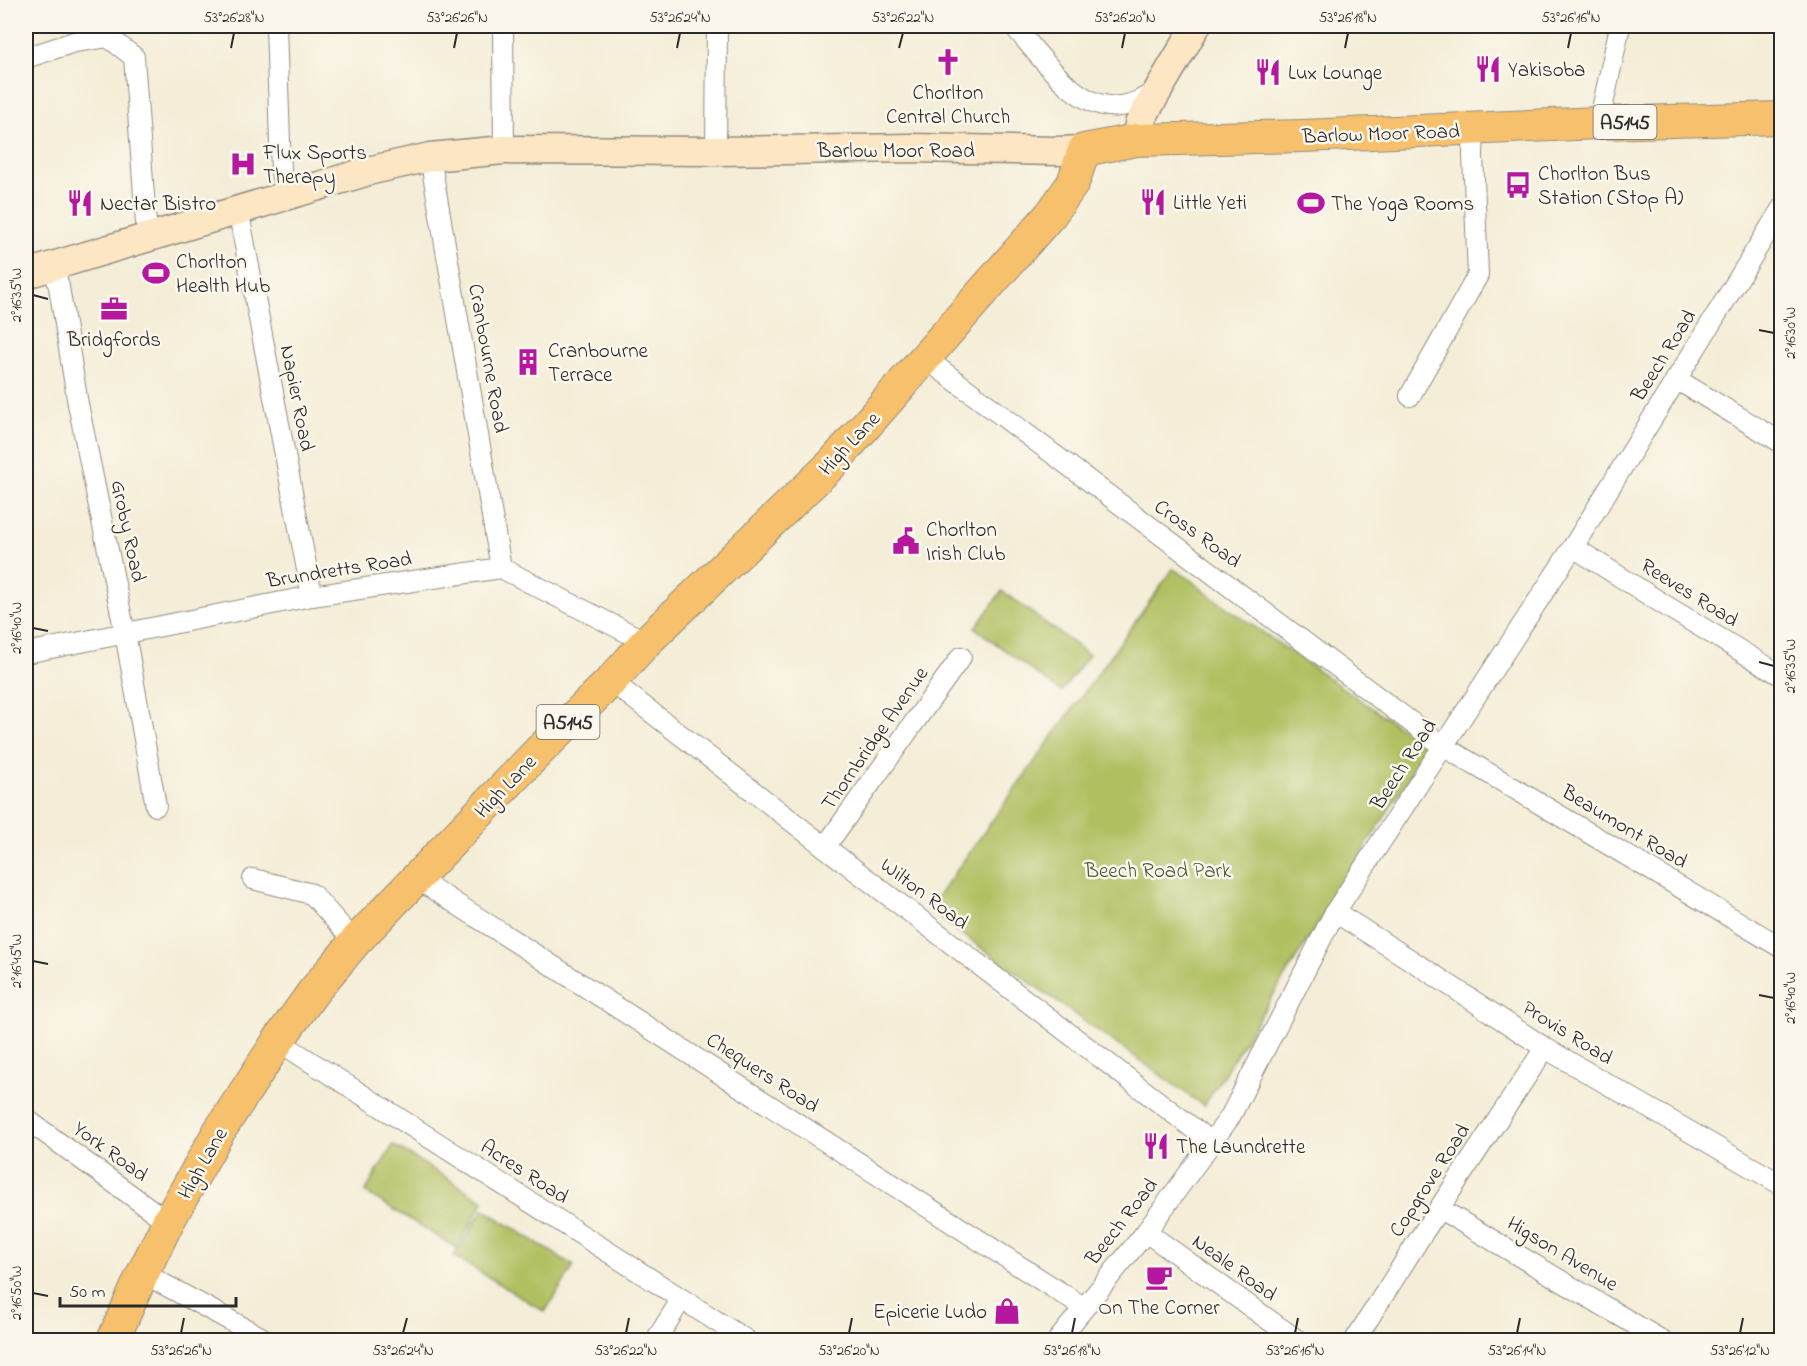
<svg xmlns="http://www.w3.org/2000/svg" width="1807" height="1366" font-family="'Indie Flower',sans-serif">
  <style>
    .green { fill: #b0bf61; stroke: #6e7546; stroke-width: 1.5 }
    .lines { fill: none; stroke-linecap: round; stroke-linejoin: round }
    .street-casing { stroke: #908c81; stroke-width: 22 }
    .secondary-casing { stroke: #908c81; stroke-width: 31 }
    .primary-casing { stroke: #908c81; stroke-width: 34 }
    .street { stroke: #fff; stroke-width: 20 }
    .secondary { stroke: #fce6c4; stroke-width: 28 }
    .primary { stroke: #f7c06c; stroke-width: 32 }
    .ticks { fill: none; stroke: #2b2b2b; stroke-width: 2 }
    .labels { text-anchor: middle; stroke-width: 5; stroke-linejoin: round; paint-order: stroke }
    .shield { fill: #fbf7ec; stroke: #696865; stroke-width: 1.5 }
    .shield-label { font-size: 20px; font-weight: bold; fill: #2b2b2b }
    .poi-label { font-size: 21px; fill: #2b2b2b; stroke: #fbf7ec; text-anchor: start }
    .street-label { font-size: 21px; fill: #2b2b2b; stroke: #fbf7ec }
    .park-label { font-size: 21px; fill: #53573b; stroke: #fbf7ec }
    .neatline { fill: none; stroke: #2b2b2b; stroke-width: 2 }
    .ticks-label { font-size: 15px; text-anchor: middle; fill: #2b2b2b }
  </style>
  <rect width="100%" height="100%" fill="#fbf7ec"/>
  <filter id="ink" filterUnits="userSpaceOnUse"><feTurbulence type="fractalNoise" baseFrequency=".0167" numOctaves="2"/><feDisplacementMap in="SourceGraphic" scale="12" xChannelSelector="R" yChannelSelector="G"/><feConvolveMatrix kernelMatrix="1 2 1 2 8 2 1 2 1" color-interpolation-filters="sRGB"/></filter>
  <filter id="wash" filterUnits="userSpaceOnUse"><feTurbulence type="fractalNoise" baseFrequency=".008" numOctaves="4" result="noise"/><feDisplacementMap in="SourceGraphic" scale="24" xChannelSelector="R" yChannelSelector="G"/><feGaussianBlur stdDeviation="1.35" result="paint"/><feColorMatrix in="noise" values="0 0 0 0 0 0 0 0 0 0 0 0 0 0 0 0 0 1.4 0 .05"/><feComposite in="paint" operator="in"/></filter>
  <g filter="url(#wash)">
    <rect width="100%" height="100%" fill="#f4edd7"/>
    <g class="green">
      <path d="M1173,569L1187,577L1209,595L1428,747L1204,1106L928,910Z"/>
      <path d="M1002,591L1089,655L1061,692L975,628Z"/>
      <path d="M393,1145L484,1201L456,1248L365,1192Z"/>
      <path d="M483,1209L574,1266L545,1312L454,1256Z"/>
    </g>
  </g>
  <g filter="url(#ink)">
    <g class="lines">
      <defs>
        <g id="street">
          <path d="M276,26L281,172L287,195"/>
          <path d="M503,26L504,150"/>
          <path d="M1014,26C1039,54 1077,112 1120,106C1134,105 1146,97 1158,90"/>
          <path d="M26,58L74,42L108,37L134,57L147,237"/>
          <path d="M1599,123L1620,26"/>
          <path d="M716,151L717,26"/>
          <path d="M430,157L501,568"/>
          <path d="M238,209L312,596"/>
          <path d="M53,265L59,287L78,404L125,633L156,806"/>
          <path d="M925,358L1443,746L1782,948"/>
          <path d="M1676,379L1782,443"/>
          <path d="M1410,396L1478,275L1473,155L1474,129"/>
          <path d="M1573,547L1663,604L1782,676"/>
          <path d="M26,653L312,596L501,568L646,642"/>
          <path d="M611,681L825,847L1211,1142"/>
          <path d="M825,847L961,657"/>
          <path d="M416,878L1083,1307"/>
          <path d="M253,879L312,894L355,942"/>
          <path d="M1335,912L1428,971L1545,1048L1782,1185"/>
          <path d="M278,1041L746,1340"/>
          <path d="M26,1119L168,1222"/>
          <path d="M1440,1209L1661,1340"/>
          <path d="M1146,1232L1297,1340"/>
          <path d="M143,1273L266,1340"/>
          <path d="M656,1340L681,1300"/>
          <path d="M1058,1340L1146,1232L1230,1117L1335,912L1573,547L1782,208"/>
          <path d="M1355,1340L1421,1236L1545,1048"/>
        </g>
        <g id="secondary">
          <path d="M1136,140L1139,124L1143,116L1196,26"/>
          <path d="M26,274L372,170L430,157L504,150L716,151L911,148L1057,151L1084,150"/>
        </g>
        <path id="primary" d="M113,1340L143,1273L168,1222L218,1133L278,1041L313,992L355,942L538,752L611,681L646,642L832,464L1051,214L1073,183L1084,150L1136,140L1303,136L1599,123L1782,118"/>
      </defs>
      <use href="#street" class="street-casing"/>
      <use href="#secondary" class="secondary-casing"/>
      <use href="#primary" class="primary-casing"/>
      <use href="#street" class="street"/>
      <use href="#secondary" class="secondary"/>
      <use href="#primary" class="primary"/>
    </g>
  </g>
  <path class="ticks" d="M231,48L234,33M454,48L457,33M677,48L680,33M899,48L903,33M1122,48L1125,33M1345,48L1348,33M1568,48L1571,33M33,295L48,299M1759,330L1774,333M33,628L48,631M1759,662L1774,666M33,961L48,964M1759,995L1774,998M33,1293L48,1296M181,1333L184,1318M403,1333L407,1318M626,1333L629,1318M849,1333L852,1318M1072,1333L1075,1318M1295,1333L1298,1318M1517,1333L1520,1318M1740,1333L1743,1318"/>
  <defs>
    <symbol id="church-bare" viewBox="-9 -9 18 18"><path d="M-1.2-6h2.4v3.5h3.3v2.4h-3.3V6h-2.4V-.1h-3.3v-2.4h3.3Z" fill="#b5179e" stroke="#fbf7ec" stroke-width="2.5" paint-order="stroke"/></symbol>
    <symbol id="restaurant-bare" viewBox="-9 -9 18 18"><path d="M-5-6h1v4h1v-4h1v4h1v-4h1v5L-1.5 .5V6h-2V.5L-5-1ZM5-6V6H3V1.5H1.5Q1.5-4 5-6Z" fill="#b5179e" stroke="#fbf7ec" stroke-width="2.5" paint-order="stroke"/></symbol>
    <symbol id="hospital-bare" viewBox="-9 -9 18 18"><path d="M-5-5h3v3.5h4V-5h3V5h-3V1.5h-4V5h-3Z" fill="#b5179e" stroke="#fbf7ec" stroke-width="2.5" paint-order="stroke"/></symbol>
    <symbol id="bus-bare" viewBox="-9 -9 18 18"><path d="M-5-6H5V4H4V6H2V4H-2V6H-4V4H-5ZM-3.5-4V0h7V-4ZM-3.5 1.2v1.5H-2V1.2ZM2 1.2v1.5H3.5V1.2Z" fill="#b5179e" stroke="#fbf7ec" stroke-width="2.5" paint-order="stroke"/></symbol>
    <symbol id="stadium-bare" viewBox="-9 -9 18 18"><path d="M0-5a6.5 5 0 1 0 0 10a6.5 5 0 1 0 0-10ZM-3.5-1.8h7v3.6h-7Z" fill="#b5179e" stroke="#fbf7ec" stroke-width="2.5" paint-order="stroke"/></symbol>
    <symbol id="office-bare" viewBox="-9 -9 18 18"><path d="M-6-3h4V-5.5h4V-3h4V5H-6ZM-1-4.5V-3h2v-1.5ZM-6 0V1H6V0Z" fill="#b5179e" stroke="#fbf7ec" stroke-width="2.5" paint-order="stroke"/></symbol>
    <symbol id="building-bare" viewBox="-9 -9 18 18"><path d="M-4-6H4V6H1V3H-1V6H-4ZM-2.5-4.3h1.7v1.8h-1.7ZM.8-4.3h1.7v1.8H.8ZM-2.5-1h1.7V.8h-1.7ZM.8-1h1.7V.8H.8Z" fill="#b5179e" stroke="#fbf7ec" stroke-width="2.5" paint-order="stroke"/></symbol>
    <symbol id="civic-bare" viewBox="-9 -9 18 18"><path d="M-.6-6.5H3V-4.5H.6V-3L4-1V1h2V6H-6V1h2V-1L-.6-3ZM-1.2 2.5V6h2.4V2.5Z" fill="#b5179e" stroke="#fbf7ec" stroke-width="2.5" paint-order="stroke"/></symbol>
    <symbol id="cafe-bare" viewBox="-9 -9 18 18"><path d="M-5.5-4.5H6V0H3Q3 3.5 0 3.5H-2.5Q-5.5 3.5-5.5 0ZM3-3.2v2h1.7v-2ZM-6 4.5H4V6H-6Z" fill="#b5179e" stroke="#fbf7ec" stroke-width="2.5" paint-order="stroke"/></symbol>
    <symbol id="shop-bare" viewBox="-9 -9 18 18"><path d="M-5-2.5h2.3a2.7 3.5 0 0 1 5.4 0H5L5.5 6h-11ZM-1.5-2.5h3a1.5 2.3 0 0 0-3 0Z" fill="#b5179e" stroke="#fbf7ec" stroke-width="2.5" paint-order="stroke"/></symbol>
  </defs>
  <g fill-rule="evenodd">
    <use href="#church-bare" x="929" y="43" width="38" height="38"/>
    <use href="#restaurant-bare" x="1469" y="50" width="38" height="38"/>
    <use href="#restaurant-bare" x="1249" y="53" width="38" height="38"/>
    <use href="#hospital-bare" x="224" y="145" width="38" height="38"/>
    <use href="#bus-bare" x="1499" y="166" width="38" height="38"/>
    <use href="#restaurant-bare" x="1134" y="183" width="38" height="38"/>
    <use href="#restaurant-bare" x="61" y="184" width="38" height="38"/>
    <use href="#stadium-bare" x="1292" y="184" width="38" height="38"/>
    <use href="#stadium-bare" x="137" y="254" width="38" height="38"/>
    <use href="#office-bare" x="95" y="290" width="38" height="38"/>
    <use href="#building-bare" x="509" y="343" width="38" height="38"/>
    <use href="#civic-bare" x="887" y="522" width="38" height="38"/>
    <use href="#restaurant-bare" x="1137" y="1127" width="38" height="38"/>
    <use href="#cafe-bare" x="1140" y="1258" width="38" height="38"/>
    <use href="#shop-bare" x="988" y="1292" width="38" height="38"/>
  </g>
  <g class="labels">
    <g class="shield">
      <rect x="1593.5" y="105" width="63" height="34" rx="4.5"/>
      <rect x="536.5" y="705" width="63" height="34" rx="4.5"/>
    </g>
    <g class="shield-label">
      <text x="1625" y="129">A5145</text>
      <text x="568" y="729">A5145</text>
    </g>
    <g class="poi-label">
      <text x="1508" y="76">Yakisoba</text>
      <text x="1288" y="79">Lux Lounge</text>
      <text x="948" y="99" text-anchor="middle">Chorlton<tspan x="948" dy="24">Central Church</tspan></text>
      <text x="263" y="159">Flux Sports<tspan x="263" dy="24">Therapy</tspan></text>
      <text x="1538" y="180">Chorlton Bus<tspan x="1538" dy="24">Station (Stop A)</tspan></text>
      <text x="1173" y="209">Little Yeti</text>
      <text x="100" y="210">Nectar Bistro</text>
      <text x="1331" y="210">The Yoga Rooms</text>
      <text x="176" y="268">Chorlton<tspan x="176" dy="24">Health Hub</tspan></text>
      <text x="114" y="346" text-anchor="middle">Bridgfords</text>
      <text x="548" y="357">Cranbourne<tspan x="548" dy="24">Terrace</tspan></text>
      <text x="926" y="536">Chorlton<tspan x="926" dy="24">Irish Club</tspan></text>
      <text x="1176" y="1153">The Laundrette</text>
      <text x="1159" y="1314" text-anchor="middle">On The Corner</text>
      <text x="987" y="1318" text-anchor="end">Epicerie Ludo</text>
    </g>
    <g class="street-label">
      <text transform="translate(1381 133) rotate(-2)" y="7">Barlow Moor Road</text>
      <text x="896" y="157">Barlow Moor Road</text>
      <text transform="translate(1663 355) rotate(-58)" y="7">Beech Road</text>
      <text transform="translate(489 358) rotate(80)" y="7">Cranbourne Road</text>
      <text transform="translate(298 398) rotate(79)" y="7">Napier Road</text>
      <text transform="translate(849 443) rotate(-47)" y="7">High Lane</text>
      <text transform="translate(129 531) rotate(78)" y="7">Groby Road</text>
      <text transform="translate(1198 533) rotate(36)" y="7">Cross Road</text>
      <text transform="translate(339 569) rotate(-9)" y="7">Brundretts Road</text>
      <text transform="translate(1690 592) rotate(32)" y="7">Reeves Road</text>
      <text transform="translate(874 738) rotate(-55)" y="7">Thornbridge Avenue</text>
      <text transform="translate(1403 764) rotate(-57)" y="7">Beech Road</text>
      <text transform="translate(505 786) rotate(-46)" y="7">High Lane</text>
      <text transform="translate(1625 826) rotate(31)" y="7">Beaumont Road</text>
      <text transform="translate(925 893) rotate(37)" y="7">Wilton Road</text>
      <text transform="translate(1568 1032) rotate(32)" y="7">Provis Road</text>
      <text transform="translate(763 1072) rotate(33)" y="7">Chequers Road</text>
      <text transform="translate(111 1151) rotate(36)" y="7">York Road</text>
      <text transform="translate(202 1163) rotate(-60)" y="7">High Lane</text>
      <text transform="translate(525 1171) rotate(33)" y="7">Acres Road</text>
      <text transform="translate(1429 1180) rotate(-57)" y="7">Copgrove Road</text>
      <text transform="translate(1121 1221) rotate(-52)" y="7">Beech Road</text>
      <text transform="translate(1563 1253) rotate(31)" y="7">Higson Avenue</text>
      <text transform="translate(1235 1267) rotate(36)" y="7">Neale Road</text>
    </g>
    <g class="park-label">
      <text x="1158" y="877">Beech Road Park</text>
    </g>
  </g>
  <rect width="1807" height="1366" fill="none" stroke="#fbf7ec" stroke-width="66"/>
  <path d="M60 1297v9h176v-9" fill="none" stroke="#2b2b2b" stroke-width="3"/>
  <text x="69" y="1297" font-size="18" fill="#2b2b2b" stroke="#fbf7ec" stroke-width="4.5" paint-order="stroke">50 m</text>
  <rect x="33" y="33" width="1741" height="1300" class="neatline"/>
  <g class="ticks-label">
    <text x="234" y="22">53°26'28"N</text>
    <text x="457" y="22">53°26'26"N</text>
    <text x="680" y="22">53°26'24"N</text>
    <text x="903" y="22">53°26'22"N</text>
    <text x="1125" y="22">53°26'20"N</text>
    <text x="1348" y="22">53°26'18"N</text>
    <text x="1571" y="22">53°26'16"N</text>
    <text transform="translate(16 295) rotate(-90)" y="5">2°16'35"W</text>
    <text transform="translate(1790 333) rotate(-90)" y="5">2°16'30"W</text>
    <text transform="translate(16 628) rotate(-90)" y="5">2°16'40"W</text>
    <text transform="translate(1790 666) rotate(-90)" y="5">2°16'35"W</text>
    <text transform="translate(16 961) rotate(-90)" y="5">2°16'45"W</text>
    <text transform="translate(1790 998) rotate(-90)" y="5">2°16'40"W</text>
    <text transform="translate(16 1293) rotate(-90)" y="5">2°16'50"W</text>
    <text x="181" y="1355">53°26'26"N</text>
    <text x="403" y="1355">53°26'24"N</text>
    <text x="626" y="1355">53°26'22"N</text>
    <text x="849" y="1355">53°26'20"N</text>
    <text x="1072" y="1355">53°26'18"N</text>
    <text x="1295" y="1355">53°26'16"N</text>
    <text x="1517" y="1355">53°26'14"N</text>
    <text x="1740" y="1355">53°26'12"N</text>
  </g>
</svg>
